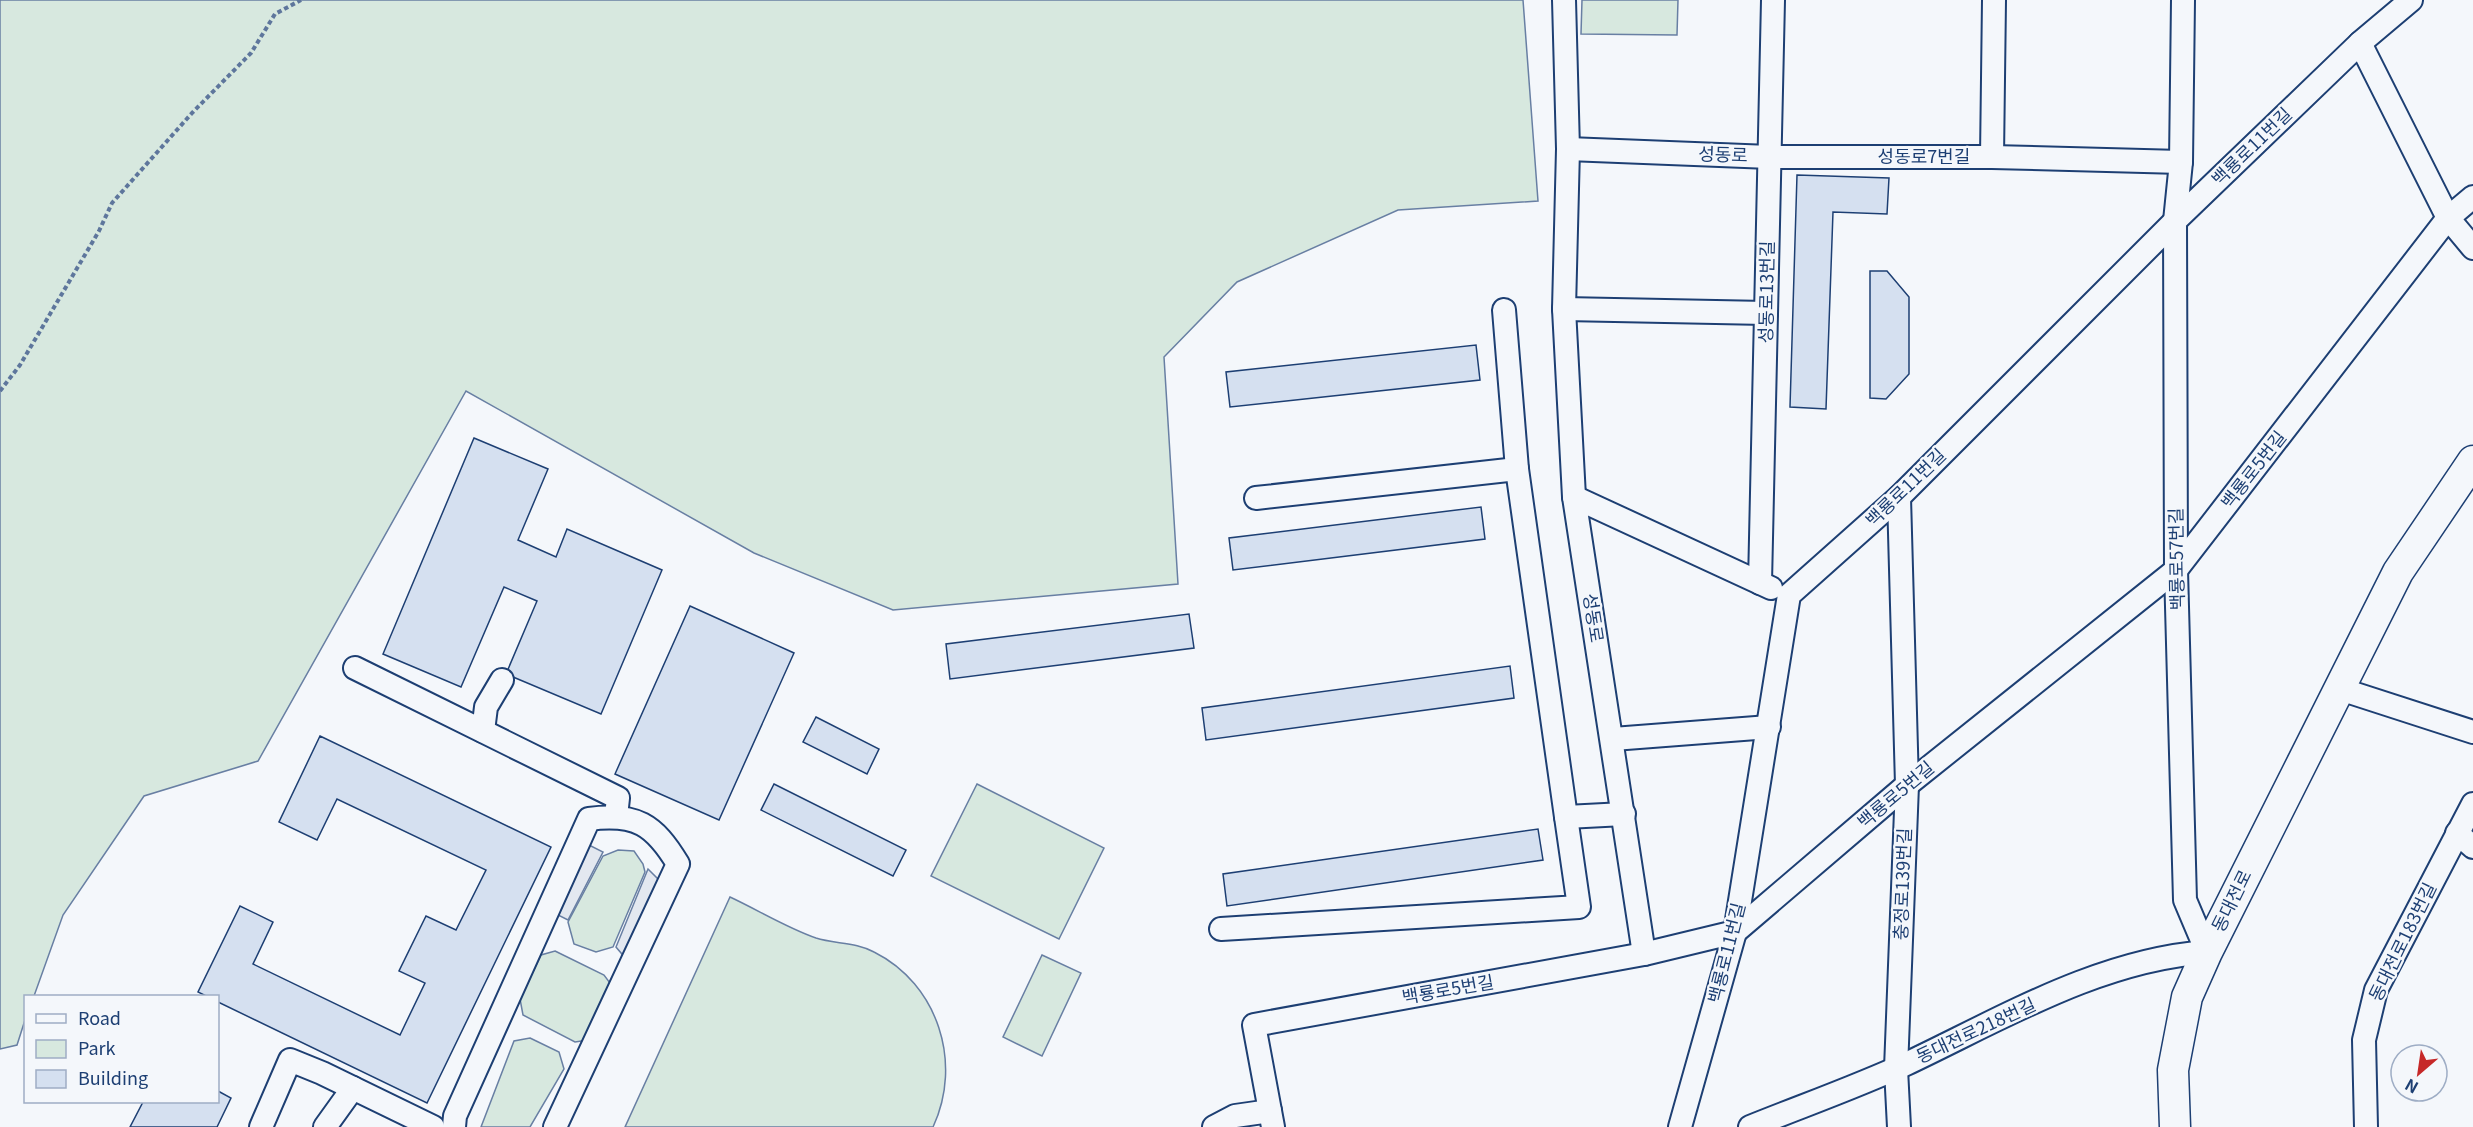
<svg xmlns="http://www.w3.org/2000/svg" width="2473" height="1127" font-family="Georgia,'Noto Sans KR',serif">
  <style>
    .green { fill: #d7e8df; stroke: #687fa3; stroke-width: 1.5 }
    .parking { fill: #e3e8f0; stroke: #687fa3; stroke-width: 1.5 }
    .building { fill: #d5e0f0; stroke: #1d3f73; stroke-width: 1.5 }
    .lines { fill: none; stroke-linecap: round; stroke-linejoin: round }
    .minor-casing { stroke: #1d3f73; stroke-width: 26 }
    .major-casing { stroke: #1d3f73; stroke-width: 33 }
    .path { stroke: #5e769c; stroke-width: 4; stroke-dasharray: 4.5 3; stroke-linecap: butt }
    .minor { stroke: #f4f7fb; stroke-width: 22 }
    .major { stroke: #f4f7fb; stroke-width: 30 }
    .labels { text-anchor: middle; stroke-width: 4.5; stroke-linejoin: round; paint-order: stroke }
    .street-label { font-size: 18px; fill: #1d3f73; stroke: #f4f7fb }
  </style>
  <rect width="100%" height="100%" fill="#f4f7fb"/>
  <g class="green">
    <path d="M0,0H1523L1538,201L1398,210L1237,282L1164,357L1178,584L893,610L754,553L466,391L258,761L144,796L63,915L34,996H26L25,1020L17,1045L0,1049Z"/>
    <path d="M1582,0H1678L1677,35L1581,34Z"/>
    <path d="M977,784L1104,848L1059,939L931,876Z"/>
    <path d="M618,850L634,851L643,864L645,872L613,947L596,952L574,944L568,922L603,856Z"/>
    <path d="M730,897C758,910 787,928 816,938C835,944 856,942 874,952C938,984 963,1063 933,1127H625Z"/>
    <path d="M555,951L604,975L613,987L588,1040L575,1042L523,1015L520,999L541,955Z"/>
    <path d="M1042,955L1081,973L1042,1056L1003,1037Z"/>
    <path d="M530,1038L559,1052L564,1069L530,1127H481L514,1041Z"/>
  </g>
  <g class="parking">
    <path d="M585,843L603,852L568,920L550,911Z"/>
    <path d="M648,869L660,881L627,960L616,947Z"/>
  </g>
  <g class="building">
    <path d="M1797,175L1889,178L1887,214L1833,212L1826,409L1790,407Z"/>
    <path d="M1870,271H1887L1909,297V374L1886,399L1870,398Z"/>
    <path d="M1476,345L1480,380L1230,407L1226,372Z"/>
    <path d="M474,438L548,469L518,540L556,557L567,529L662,570L601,714L506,674L537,601L504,587L461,687L383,654Z"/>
    <path d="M1481,507L1485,539L1233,570L1229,538Z"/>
    <path d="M690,606L794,653L719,820L615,774Z"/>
    <path d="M1189,614L1194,648L950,679L946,644Z"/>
    <path d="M1510,666L1514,698L1206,740L1202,708Z"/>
    <path d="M816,717L879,749L867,774L803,742Z"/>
    <path d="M320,736L551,847L427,1103L218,1002V996H206L198,992L240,906L273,922L253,964L400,1035L425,983L399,971L426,916L456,930L486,870L337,799L317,840L279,822Z"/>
    <path d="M774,784L906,850L893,876L761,810Z"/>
    <path d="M1538,829L1543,860L1227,906L1223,874Z"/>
    <path d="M218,1091L231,1098L217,1127H130L143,1102H218Z"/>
  </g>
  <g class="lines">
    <defs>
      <g id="minor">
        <path d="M1564,0L1568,149L1564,309L1574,497L1644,954"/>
        <path d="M2360,43L2448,218L2473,248"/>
        <path d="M1568,149L1770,157H1992L2181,162"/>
        <path d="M1992,157L1994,0"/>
        <path d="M1564,309L1766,313"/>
        <path d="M1504,310L1517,469L1566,817L1624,814"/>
        <path d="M1574,497L1771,588"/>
        <path d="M1899,497L1907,785L1896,1069L1899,1127"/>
        <path d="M1256,498L1517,469"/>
        <path d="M1760,583L1773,0"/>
        <path d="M355,668L618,798L616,816"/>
        <path d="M2337,688L2473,732"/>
        <path d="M483,731L486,707L502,680"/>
        <path d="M1613,739L1769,727"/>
        <path d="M2457,833L2473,847"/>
        <path d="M1221,929L1579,907L1566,817"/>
        <path d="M261,1127L290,1060L322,1073L433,1127"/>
        <path d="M325,1127L353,1088"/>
        <path d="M454,1127L455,1116L589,819C636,813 654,824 678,864L555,1127"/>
        <path d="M1214,1127L1235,1116L1270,1111"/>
        <path d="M1273,1127L1254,1025L1644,954L1735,932L1907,785L2176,570L2448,218L2473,197"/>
        <path d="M1680,1127L1735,932L1789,595L1899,497L2175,221L2360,43L2411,0"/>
        <path d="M1750,1127C1802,1106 1856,1087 1906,1064C2003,1018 2099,960 2207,952L2185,900L2176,570L2175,221L2181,162L2183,0"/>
        <path d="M2366,1127L2364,1040L2376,990L2473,804"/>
      </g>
      <path id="major" d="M2175,1127L2173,1070L2187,997L2207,952L2398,572L2473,461"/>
    </defs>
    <use href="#minor" class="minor-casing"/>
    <use href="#major" class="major-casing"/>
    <path class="path" d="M0,391L20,365L99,231L112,203L192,113L251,53L275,14L301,0"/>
    <use href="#minor" class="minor"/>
    <use href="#major" class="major"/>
  </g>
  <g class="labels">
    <g class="street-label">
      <text transform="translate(2252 147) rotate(-44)" y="6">백룡로11번길</text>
      <text transform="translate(1723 155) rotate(2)" y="6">성동로</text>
      <text x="1924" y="163">성동로7번길</text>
      <text transform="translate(1767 292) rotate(-89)" y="6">성동로13번길</text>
      <text transform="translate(2254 470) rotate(-52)" y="6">백룡로5번길</text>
      <text transform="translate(1906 488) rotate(-44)" y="6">백룡로11번길</text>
      <text transform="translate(2177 559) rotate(-91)" y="6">백룡로57번길</text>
      <text transform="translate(1593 618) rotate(81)" y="6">성동로</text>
      <text transform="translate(1896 795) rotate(-40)" y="6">백룡로5번길</text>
      <text transform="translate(1903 884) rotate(-88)" y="6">충정로139번길</text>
      <text transform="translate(2232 901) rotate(-64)" y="6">동대전로</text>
      <text transform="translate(2403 942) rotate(-64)" y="6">동대전로183번길</text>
      <text transform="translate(1727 953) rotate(-76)" y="6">백룡로11번길</text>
      <text transform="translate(1448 990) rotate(-10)" y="6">백룡로5번길</text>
      <text transform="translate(1976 1031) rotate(-25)" y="6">동대전로218번길</text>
    </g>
  </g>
  <rect x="24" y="995" width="195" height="108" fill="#f4f7fb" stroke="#9eadc5" stroke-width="1.5"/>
  <rect x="36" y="1014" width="30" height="9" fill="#f4f7fb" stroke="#9eadc5" stroke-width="1.5"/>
  <text x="78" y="1025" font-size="18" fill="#1d3f73">Road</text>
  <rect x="36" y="1040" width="30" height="18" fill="#d7e8df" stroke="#9eadc5" stroke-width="1.5"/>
  <text x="78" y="1055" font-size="18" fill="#1d3f73">Park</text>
  <rect x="36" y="1070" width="30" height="18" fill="#d5e0f0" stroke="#9eadc5" stroke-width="1.5"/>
  <text x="78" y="1085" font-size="18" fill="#1d3f73">Building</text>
  <g transform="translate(2419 1073) rotate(209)"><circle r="28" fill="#f4f7fb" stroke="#9eadc5" stroke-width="1.5"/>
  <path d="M0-4.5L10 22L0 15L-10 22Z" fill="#c62828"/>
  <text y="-9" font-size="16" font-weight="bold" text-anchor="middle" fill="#1d3f73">N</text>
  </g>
</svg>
